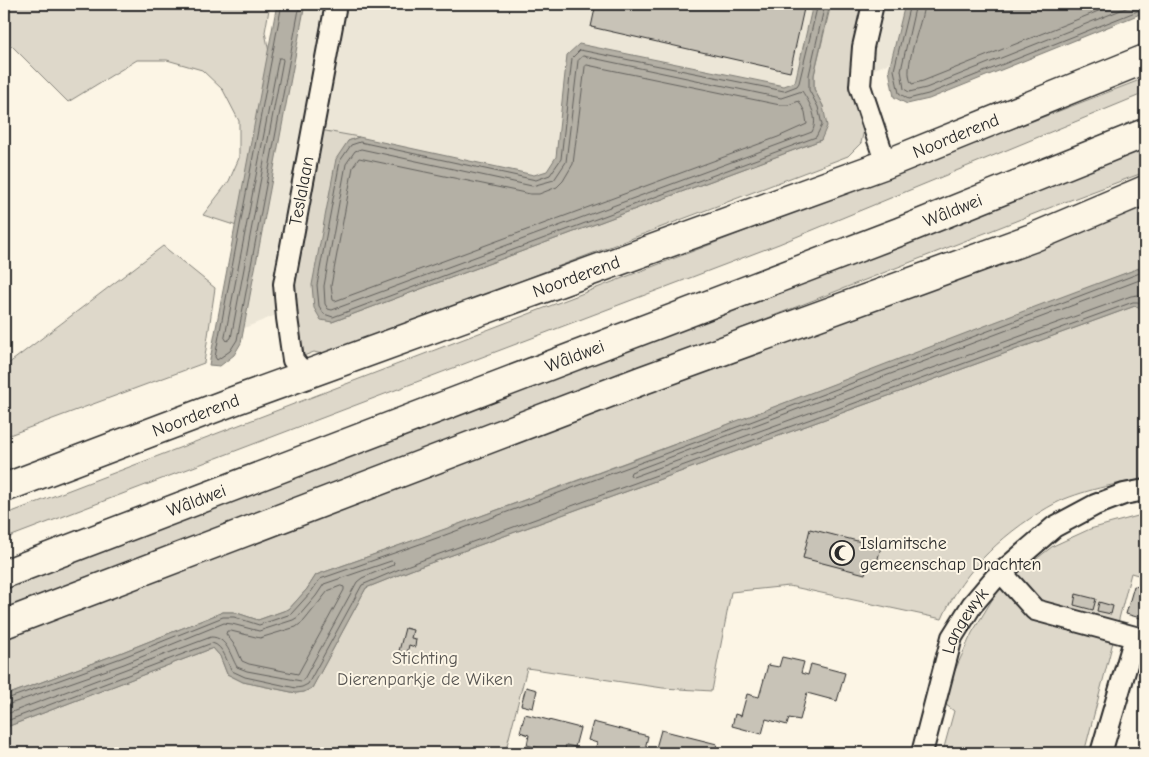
<svg xmlns="http://www.w3.org/2000/svg" width="1149" height="757" font-family="'Comic Neue',sans-serif">
  <style>
    .built { fill: #ece6d7 }
    .green { fill: #ded8ca; stroke: #84827a }
    .water { fill: #b4b0a5; stroke: #7d7b74 }
    .lines { fill: none; stroke-linecap: round; stroke-linejoin: round }
    .shore { stroke: #62605c; stroke-width: 1 }
    .building { fill: #c8c3b7; stroke: #2b2b2b }
    .street-casing { stroke: #2b2b2b; stroke-width: 24 }
    .secondary-casing { stroke: #2b2b2b; stroke-width: 31 }
    .highway-casing { stroke: #2b2b2b; stroke-width: 31 }
    .street { stroke: #fcf5e5; stroke-width: 20 }
    .secondary { stroke: #fcf5e5; stroke-width: 28 }
    .highway { stroke: #fcf5e5; stroke-width: 28 }
    .labels { text-anchor: middle; stroke-width: 4; stroke-linejoin: round; paint-order: stroke }
    .street-label { font-size: 18px; fill: #2b2b2b; stroke: #fcf5e5 }
    .poi-label { font-size: 18px; fill: #2b2b2b; stroke: #fcf5e5; text-anchor: start }
    .park-label { font-size: 18px; fill: #585653; stroke: #fcf5e5 }
  </style>
  <rect width="100%" height="100%" fill="#fcf5e5"/>
  <filter id="ink" filterUnits="userSpaceOnUse"><feTurbulence type="fractalNoise" baseFrequency=".02" numOctaves="2"/><feDisplacementMap in="SourceGraphic" scale="10" xChannelSelector="R" yChannelSelector="G"/><feConvolveMatrix kernelMatrix="1 2 1 2 8 2 1 2 1" color-interpolation-filters="sRGB"/></filter>
  <g filter="url(#ink)">
    <path class="built" d="M293,4H1033L230,334Z"/>
    <g class="green">
      <path d="M4,4H270L265,32L273,72L243,228L203,215L229,181L239,158V121L223,90L202,70L167,60H137L68,102L7,41L4,40Z"/>
      <path d="M831,4H863L853,47L851,65L854,95L864,130L861,143L848,156L326,355L314,352L293,360L292,276L320,130L359,137L348,141L332,322L821,140L823,106L814,89V75Z"/>
      <path d="M1145,78V93L779,244L4,539V515Z"/>
      <path d="M1145,139V172L1049,208L612,379L4,609V587Z"/>
      <path d="M1145,203V266L743,419L435,533L316,575L307,589L289,609L258,620L234,612H223L120,653L4,696V637L351,503Z"/>
      <path d="M163,246L215,288L204,363L4,437V367Z"/>
      <path d="M1135,306L1145,312V479C1121,482 1077,492 1056,503C1009,528 963,569 942,619L789,586L731,592L712,691L663,688L527,668L505,753H4V728L213,648L220,656L227,674L243,682L296,693L304,692L312,688L366,588L411,570Z"/>
      <path d="M1145,514V577L1131,573L1084,753H953L943,751L954,711L941,701L972,633L998,590L1018,573L1053,546L1090,529Z"/>
    </g>
    <g class="water">
      <path d="M277,4H305L241,343L234,355L220,366L209,365Z"/>
      <path d="M813,4H830L814,75V89L823,106L827,126L821,140L332,322L321,320L314,308L312,285L336,159L348,141L359,137L534,175L547,171L556,157L567,55L579,44L784,86L795,82Z"/>
      <path d="M905,4H1145V12L929,99L907,104L894,97L889,70Z"/>
      <path d="M1145,266V312L1135,306L411,570L366,588L312,688L304,692L296,693L243,682L227,674L220,656L213,648L4,728V696L120,653L223,612H234L258,620L289,609L307,589L316,575C458,525 600,473 742,419C877,368 1010,315 1145,266Z"/>
    </g>
    <g class="lines">
      <g class="shore">
        <path d="M282,4L215,357L217,360L230,351L237,340L300,4"/>
        <path d="M818,4L799,83L797,86L784,91L580,50L572,58L561,159L550,175L536,180L360,142L351,145L340,161L317,285L319,306L324,314L333,317L816,137L822,125L818,107L809,90V75L825,4"/>
        <path d="M910,4L894,70L899,93L908,99L928,94L1145,8"/>
        <path d="M916,4L901,70L904,89L909,92L926,88L1136,4"/>
        <path d="M924,4C923,23 901,69 912,84L923,81L1116,4"/>
        <path d="M583,56L781,98L802,91C810,103 819,119 812,132L780,144L332,310L328,309L325,304L324,286L346,164L355,151L361,149L532,186L554,180L566,162L578,61Z"/>
        <path d="M279,58H282L283,60L231,338L227,341L225,338Z"/>
        <path d="M587,65L780,105H788L799,101L805,112L807,124L778,137L335,301L333,300L331,286L353,167L359,158L530,194H539L557,187L563,181L573,164L585,67Z"/>
        <path d="M1145,278L631,472L630,475L633,477L1131,296L1138,295L1145,299"/>
        <path d="M341,586L344,587V590L298,674L249,664L242,661L236,647L226,634L227,631H231L260,638L296,627L304,621L328,591Z"/>
        <path d="M4,700L121,658L223,617H234L259,625L291,614L311,592L320,579L437,538L745,424L1145,271"/>
        <path d="M4,706L124,664L224,623L232,624L259,631L293,620L298,617L316,596L324,584L391,561L394,562L393,565L362,578L357,582L304,679L301,681L247,671L237,667C230,655 227,637 211,637L4,715"/>
        <path d="M4,722L212,643C224,646 226,661 232,671L245,677L296,688L302,687L308,684L362,585L409,565L1133,302H1138L1145,307"/>
      </g>
    </g>
    <g class="building">
      <path d="M596,4H805L790,72L591,27Z"/>
      <path d="M810,529L881,547L876,566L868,563L865,574L803,558Z"/>
      <path d="M1134,586L1145,588V623L1143,622L1144,619L1126,614Z"/>
      <path d="M1076,594L1096,599L1093,610L1074,605Z"/>
      <path d="M1099,602L1113,606L1111,614L1097,611Z"/>
      <path d="M405,628L413,630L411,638L416,639L415,647L409,645L407,654L399,651Z"/>
      <path d="M782,657L804,662L801,673L808,675L811,664L845,673L837,701L807,693L800,720L789,718L787,725L766,719L762,734L732,726L735,714L741,716L747,694L759,697L768,665L779,667Z"/>
      <path d="M526,687L537,690L533,708L521,705Z"/>
      <path d="M525,714L580,728L575,747L566,745L564,753H558L527,745L529,735L520,732Z"/>
      <path d="M593,722L648,736L644,753H594L597,743L588,740Z"/>
      <path d="M661,730L717,744L714,753H664L665,751L656,748Z"/>
    </g>
    <g class="lines">
      <defs>
        <g id="street">
          <path d="M873,4L863,47L860,86L886,164"/>
          <path id="s1" d="M306,375L293,360L287,318L284,284L336,4"/>
          <path d="M1001,572L1035,610L1135,637L1101,753"/>
          <path id="s2" d="M922,753L952,637L972,605L995,578L1054,527L1095,505L1124,494L1145,490"/>
        </g>
        <g id="secondary">
          <path id="s3" d="M4,488L236,400L886,164L1145,59"/>
        </g>
        <g id="highway">
          <path id="s4" d="M4,574L899,232L1145,133"/>
          <path d="M4,624L643,380L1032,238L1145,190"/>
        </g>
      </defs>
      <use href="#street" class="street-casing"/>
      <use href="#secondary" class="secondary-casing"/>
      <use href="#highway" class="highway-casing"/>
      <use href="#street" class="street"/>
      <use href="#secondary" class="secondary"/>
      <use href="#highway" class="highway"/>
    </g>
  </g>
  <defs>
    <symbol id="mosque-ring" viewBox="-11 -11 22 22"><circle r="9.5" fill="#fcf5e5" stroke="#2b2b2b" stroke-width="1.5"/><path d="M3.5-4.9A6 6 0 1 0 3.5 4.9A5 5 0 1 1 3.5-4.9Z" fill="#2b2b2b"/></symbol>
  </defs>
  <g fill-rule="evenodd">
    <use href="#mosque-ring" x="828" y="539" width="28" height="28"/>
  </g>
  <g class="labels">
    <g class="street-label">
      <text dy="6" stroke="none"><textPath href="#s3" startOffset="1015">Noorderend</textPath></text>
      <text dy="6" stroke="none"><textPath href="#s1" startOffset="191">Teslalaan</textPath></text>
      <text dy="6" stroke="none"><textPath href="#s4" startOffset="1016">Wâldwei</textPath></text>
      <text dy="6" stroke="none"><textPath href="#s3" startOffset="610">Noorderend</textPath></text>
      <text dy="6" stroke="none"><textPath href="#s4" startOffset="611">Wâldwei</textPath></text>
      <text dy="6" stroke="none"><textPath href="#s3" startOffset="205">Noorderend</textPath></text>
      <text dy="6" stroke="none"><textPath href="#s4" startOffset="206">Wâldwei</textPath></text>
      <text dy="6" stroke="none"><textPath href="#s2" startOffset="140">Langewyk</textPath></text>
    </g>
    <g class="poi-label">
      <text x="860" y="549">Islamitsche<tspan x="860" dy="21">gemeenschap Drachten</tspan></text>
    </g>
    <g class="park-label">
      <text x="425" y="664">Stichting<tspan x="425" dy="21">Dierenparkje de Wiken</tspan></text>
    </g>
  </g>
  <rect width="1149" height="757" fill="none" stroke="#fcf5e5" stroke-width="20"/>
  <rect x="10" y="10" width="1129" height="737" fill="none" stroke="#2b2b2b" stroke-width="2" filter="url(#ink)"/>
</svg>
